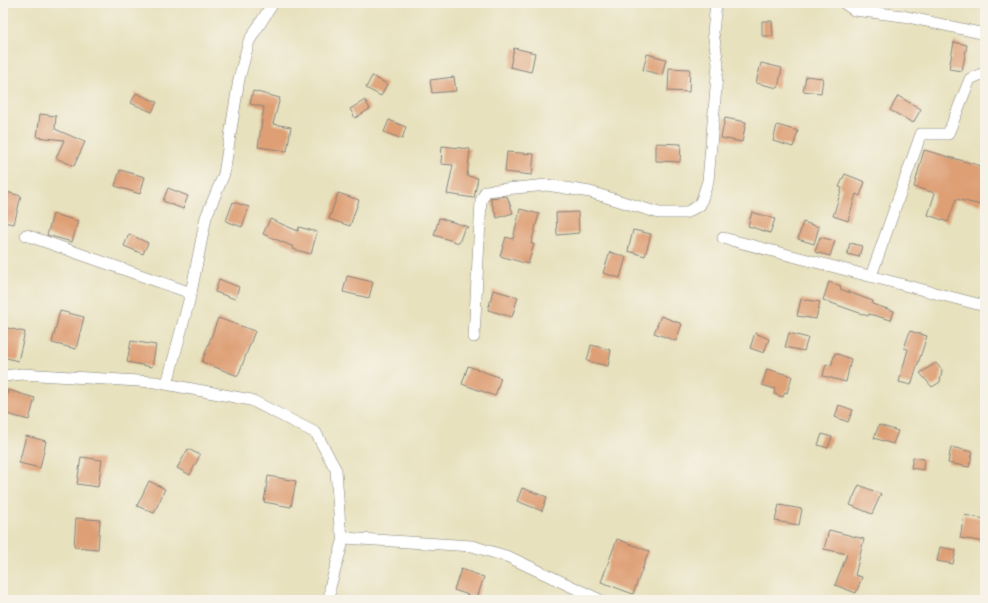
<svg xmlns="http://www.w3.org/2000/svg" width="988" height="603" font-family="'EB Garamond',serif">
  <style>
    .building { fill: #de9f75 }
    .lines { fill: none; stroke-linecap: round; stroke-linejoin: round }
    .street-casing { stroke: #84827c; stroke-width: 12 }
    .street { stroke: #fff; stroke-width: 11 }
  </style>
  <rect width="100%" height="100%" fill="#f7f3e8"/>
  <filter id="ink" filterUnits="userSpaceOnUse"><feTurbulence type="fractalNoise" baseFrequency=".025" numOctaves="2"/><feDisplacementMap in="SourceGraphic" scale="8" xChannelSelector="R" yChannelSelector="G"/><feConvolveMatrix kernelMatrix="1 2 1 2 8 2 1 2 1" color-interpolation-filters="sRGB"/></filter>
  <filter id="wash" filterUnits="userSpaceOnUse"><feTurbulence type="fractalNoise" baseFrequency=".012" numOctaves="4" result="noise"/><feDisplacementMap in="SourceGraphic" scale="16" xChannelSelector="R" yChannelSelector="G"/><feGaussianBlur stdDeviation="0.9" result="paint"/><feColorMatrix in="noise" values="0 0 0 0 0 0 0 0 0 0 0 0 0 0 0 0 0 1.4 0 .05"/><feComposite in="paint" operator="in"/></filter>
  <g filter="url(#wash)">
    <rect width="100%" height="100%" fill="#e7e1bd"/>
    <g id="blocks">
      <g class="building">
        <path d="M762,21H772L773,36H762Z"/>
        <path d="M954,42L967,45L962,71L949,69Z"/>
        <path d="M514,48L535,53L531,72L510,67Z"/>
        <path d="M647,54L666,59L662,75L643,70Z"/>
        <path d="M761,63L782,68L778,88L756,83Z"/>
        <path d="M669,68L690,69L689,92L668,91Z"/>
        <path d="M372,76L387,84L381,96L366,88Z"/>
        <path d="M806,76L823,78L821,93L803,91Z"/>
        <path d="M454,77L456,91L432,93L430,80Z"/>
        <path d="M253,91L280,98L273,124L291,127L287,151L258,147L264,107L250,104Z"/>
        <path d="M136,93L157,102L152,112L131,103Z"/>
        <path d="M898,96L921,109L913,123L890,110Z"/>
        <path d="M365,100L370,109L355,118L350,109Z"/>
        <path d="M40,114L56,116L55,129L85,142L74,166L56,158L64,140L37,137Z"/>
        <path d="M725,118L746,122L742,142L721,138Z"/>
        <path d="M389,120L406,127L402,139L384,132Z"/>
        <path d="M777,125L798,131L793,147L773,141Z"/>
        <path d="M656,143L681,144L680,162L656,161Z"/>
        <path d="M442,146L470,149L467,176L478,178L474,198L447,194L453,165L441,164Z"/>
        <path d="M924,150L985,167V189L981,205L956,199L948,222L928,215L935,193L914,187Z"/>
        <path d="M507,152L534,154L532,175L505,172Z"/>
        <path d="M120,170L145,177L140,194L115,186Z"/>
        <path d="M845,174L865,182L860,196L856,194L848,221L833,216L842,188L839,187Z"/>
        <path d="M168,188L188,196L183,209L163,201Z"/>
        <path d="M3,191L21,196L14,224L3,222Z"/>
        <path d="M338,193L359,200L350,226L329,219Z"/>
        <path d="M507,196L513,213L497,218L490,198Z"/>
        <path d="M233,202L249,207L242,227L226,221Z"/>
        <path d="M520,209L539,214L531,244H534L528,264L500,256L506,237L513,239Z"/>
        <path d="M578,212L579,233L557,235L556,213Z"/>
        <path d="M752,212L775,219L770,233L748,226Z"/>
        <path d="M53,214L78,221L72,242L47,235Z"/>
        <path d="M439,218L469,227L464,229L459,243L434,235Z"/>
        <path d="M270,219L298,231L299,227L317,232L311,254L293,249L294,247L263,234Z"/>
        <path d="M803,222L819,227L814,244L798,239Z"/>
        <path d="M633,230L651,234L645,256L628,251Z"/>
        <path d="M129,234L148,243L143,254L124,246Z"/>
        <path d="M820,237L835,241L830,256L815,252Z"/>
        <path d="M850,243L862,246L859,257L847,254Z"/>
        <path d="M610,252L626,257L620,278L603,273Z"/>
        <path d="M347,276L373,282L369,298L343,292Z"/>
        <path d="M219,279L239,287L235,299L215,292Z"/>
        <path d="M829,282L841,286L840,289L873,301L872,304L894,311L891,320L869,314L868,316L823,300Z"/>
        <path d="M493,290L518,297L512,317L488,310Z"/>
        <path d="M801,299L820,302L816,319L797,316Z"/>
        <path d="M60,311L84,317L76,349L52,343Z"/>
        <path d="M661,316L682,324L676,341L654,333Z"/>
        <path d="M218,318L255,331L238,376L202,362Z"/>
        <path d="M3,327L25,332L18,361L3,357Z"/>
        <path d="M910,331L927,336L911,385L899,382L908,349L904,348Z"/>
        <path d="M755,333L769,339L764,353L750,348Z"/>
        <path d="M789,333L808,338L804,351L785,347Z"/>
        <path d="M131,341L156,345L152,367L127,362Z"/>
        <path d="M591,345L611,350L608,366L587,361Z"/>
        <path d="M835,353L851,359L846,382L823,376L826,364L831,366Z"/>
        <path d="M936,363L942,370L940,382L932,387L920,373Z"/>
        <path d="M468,366L501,378L495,396L462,384Z"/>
        <path d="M767,369L792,376L787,393L785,392L783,397L774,394L775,389L762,385Z"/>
        <path d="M8,390L35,398L29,420L3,413Z"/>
        <path d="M839,405L853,410L848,422L835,417Z"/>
        <path d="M879,425L898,431L893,444L874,438Z"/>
        <path d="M822,434L832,437L828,448L818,445Z"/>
        <path d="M26,436L46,441L40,468L19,463Z"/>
        <path d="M951,447L973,452L969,467L948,463Z"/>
        <path d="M188,449L200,455L190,475L177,468Z"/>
        <path d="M81,457L102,460L98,487L77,484Z"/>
        <path d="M913,457L924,459L923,470L911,468Z"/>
        <path d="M268,476L296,481L291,507L264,502Z"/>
        <path d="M149,481L165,489L154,513L137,506Z"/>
        <path d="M859,485L881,494L872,514L850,505Z"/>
        <path d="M522,488L547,497L542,511L517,501Z"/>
        <path d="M779,505L802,509L799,525L775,521Z"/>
        <path d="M964,515L985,519V542L960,538Z"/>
        <path d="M76,518L100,520L98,549L74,547Z"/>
        <path d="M829,530L864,539L855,575L862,577L856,593L835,585L847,554L824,549Z"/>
        <path d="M617,539L649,551L633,594L601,582Z"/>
        <path d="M940,547L956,550L953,564L937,561Z"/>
        <path d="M461,569L484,577L477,598L454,590Z"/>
      </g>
    </g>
  </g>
  <g filter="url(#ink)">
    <use href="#blocks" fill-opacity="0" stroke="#84827c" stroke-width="1"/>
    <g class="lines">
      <defs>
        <g id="street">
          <path d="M844,3L854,10L903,16L985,34"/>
          <path d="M26,235L191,293"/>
          <path d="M723,238L985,306"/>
          <path d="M871,276L921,134H948L970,79L984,73"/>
          <path d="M474,337L481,201L486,191L547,185L590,192L659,213H685L700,205L708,181L718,64L713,32L716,3"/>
          <path d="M3,376L22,374L155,382L251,400L316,433L336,470L340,527L344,538L472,546L509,557L600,600"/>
          <path d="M167,384L191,293L206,217L224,174L239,79L249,41L273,3"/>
          <path d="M330,600V587L344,538"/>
        </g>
      </defs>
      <use href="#street" class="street-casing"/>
      <use href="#street" class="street"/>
    </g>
  </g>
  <rect width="988" height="603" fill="none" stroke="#f7f3e8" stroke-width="16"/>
</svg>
